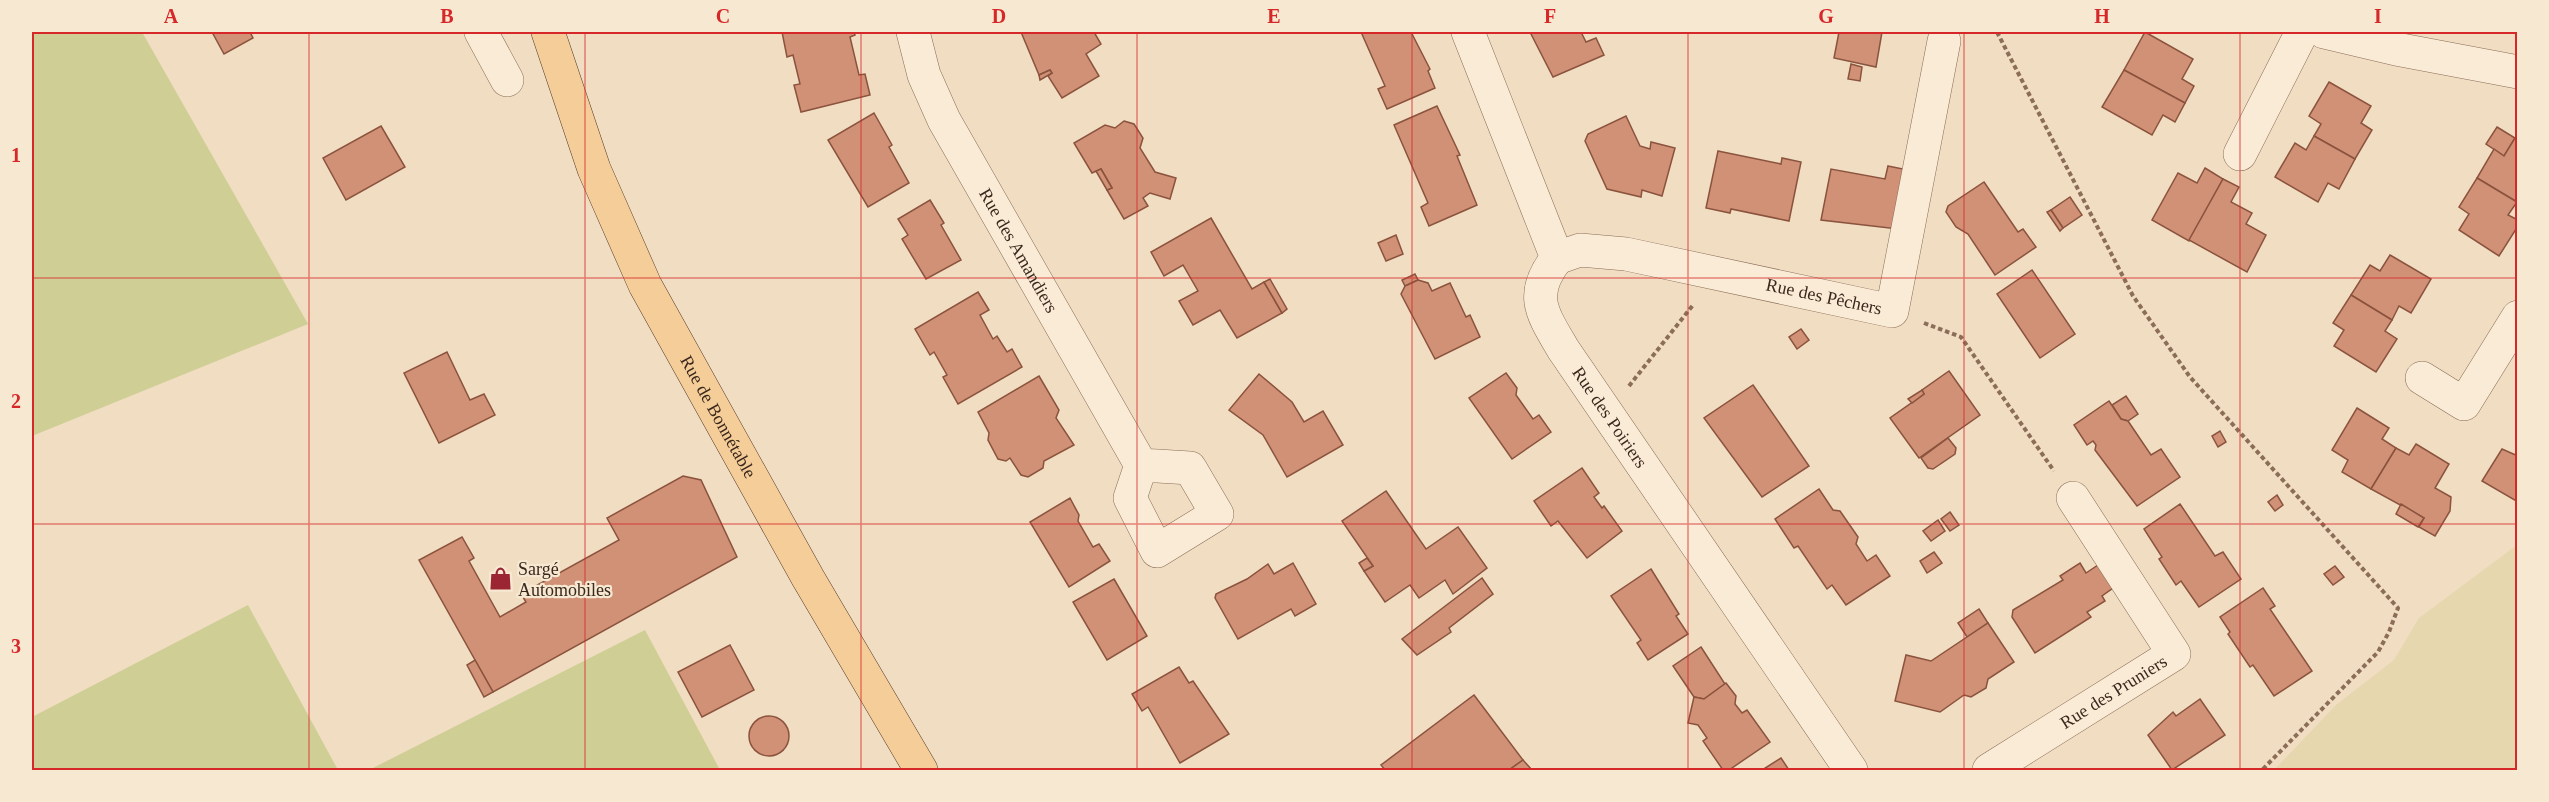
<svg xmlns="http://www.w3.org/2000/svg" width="2549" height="802" font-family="'Times New Roman',serif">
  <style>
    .farmland { fill: #e6d7af }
    .green { fill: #cfce95 }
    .building { fill: #d09176; stroke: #8b533d; stroke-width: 1.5 }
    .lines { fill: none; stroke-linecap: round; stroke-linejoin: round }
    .minor-casing { stroke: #8b6d58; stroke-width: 34 }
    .major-casing { stroke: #583c2d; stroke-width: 34 }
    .path { stroke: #8b6d58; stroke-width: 4; stroke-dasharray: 4.5 3; stroke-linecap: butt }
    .minor { stroke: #faebd6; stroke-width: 33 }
    .major { stroke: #f5cd98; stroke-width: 33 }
    .grid { fill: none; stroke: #d62828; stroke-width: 1.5; stroke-opacity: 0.55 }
    .labels { text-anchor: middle; stroke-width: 4.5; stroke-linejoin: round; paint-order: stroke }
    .street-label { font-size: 18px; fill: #3a281d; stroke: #f7e8d2 }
    .poi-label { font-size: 18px; fill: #3a281d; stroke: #f7e8d2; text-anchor: start }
    .neatline { fill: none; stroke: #d62828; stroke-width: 2 }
    .grid-label { font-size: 20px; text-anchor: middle; font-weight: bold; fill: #d62828 }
  </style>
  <rect width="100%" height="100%" fill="#f0ddc2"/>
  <path class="farmland" d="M2517,545V770H2274L2336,705L2394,660L2419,618Z"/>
  <g class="green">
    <path d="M32,32H142L308,324L32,436Z"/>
    <path d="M248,605L338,770H32V717Z"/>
    <path d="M645,630L720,770H369Z"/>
  </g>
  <g class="building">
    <path d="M212,32H250L253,38L224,54Z"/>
    <path d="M782,32H854L855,35L850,37L859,75L865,74L870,95L801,112L794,85L800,84L793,55L787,57Z"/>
    <path d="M1021,32H1094L1101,44L1086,54L1099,76L1062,98L1048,76L1052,73L1050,70L1039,75Z"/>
    <path d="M1361,32H1411L1430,69L1428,71L1435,88L1387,109L1378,89L1385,86Z"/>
    <path d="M1530,32H1581L1586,42L1596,38L1604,55L1553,77Z"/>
    <path d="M1839,32H1882L1876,67L1834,58Z"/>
    <path d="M2145,32L2193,59L2182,79L2194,86L2185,103L2124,70Z"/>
    <path d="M1851,64L1862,67L1860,81L1848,79Z"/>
    <path d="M1050,70L1052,73L1040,80L1039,75Z"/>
    <path d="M2124,70L2185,103L2175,122L2163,115L2152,135L2102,107Z"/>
    <path d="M2329,82L2371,106L2361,123L2372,130L2355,159L2314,136L2321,124L2309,116Z"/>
    <path d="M1437,106L1460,155L1457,156L1477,205L1429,226L1421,207L1428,203L1394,125Z"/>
    <path d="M874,113L892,145L889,147L909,183L868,207L828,140Z"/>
    <path d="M1626,116L1640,146L1650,149L1651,142L1675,148L1662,196L1642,190L1641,197L1607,189L1585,141L1588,134Z"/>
    <path d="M1124,121L1134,124L1143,138L1140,148L1155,172L1176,178L1170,199L1150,193L1143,198L1148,206L1124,219L1107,190L1112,188L1101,169L1092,173L1074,143L1105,125L1115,128Z"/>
    <path d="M381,126L405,167L346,200L323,158Z"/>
    <path d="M2497,127L2515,138L2504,156L2486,144Z"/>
    <path d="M2314,136L2355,159L2339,189L2328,183L2318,202L2275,177L2295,143L2306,150Z"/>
    <path d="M2515,138L2518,140L2517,202L2477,178L2494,149L2504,156Z"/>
    <path d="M1718,151L1781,164L1782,158L1801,162L1789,221L1731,209L1730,213L1706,208Z"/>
    <path d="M1888,166L1908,170L1898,229L1821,220L1831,169L1885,179Z"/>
    <path d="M2205,168L2223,179L2189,241L2152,220L2178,173L2197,183Z"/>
    <path d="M1101,169L1112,188L1107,190L1096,171Z"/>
    <path d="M2477,178L2517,202L2508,215L2518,220V226L2499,256L2459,230L2469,214L2459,207Z"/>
    <path d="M2223,179L2239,187L2231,202L2252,213L2246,224L2266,235L2247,272L2189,240Z"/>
    <path d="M1984,182L2018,232L2023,229L2036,247L1995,275L1968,234L1956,227L1946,212L1948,206Z"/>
    <path d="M2070,197L2082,215L2063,228L2051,210Z"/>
    <path d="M930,200L944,223L941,225L961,260L926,279L902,239L908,235L898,219Z"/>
    <path d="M2051,210L2063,228L2060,231L2047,212Z"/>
    <path d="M1211,218L1252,289L1264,282L1282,313L1237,338L1220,310L1193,325L1179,301L1198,291L1183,265L1164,276L1151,252Z"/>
    <path d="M1396,235L1403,254L1386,261L1378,243Z"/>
    <path d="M2390,255L2431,279L2411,313L2399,306L2392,320L2351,295L2370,265L2380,271Z"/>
    <path d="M2032,270L2075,334L2040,358L1997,294Z"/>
    <path d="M1415,274L1418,280L1405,286L1402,280Z"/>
    <path d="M1270,279L1287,309L1282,313L1264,282Z"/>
    <path d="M1418,280L1428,283L1432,291L1450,283L1466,317L1470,315L1480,337L1435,359L1401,294L1405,286Z"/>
    <path d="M978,292L989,310L980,315L993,339L997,336L1007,352L1012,349L1022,367L958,404L943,377L947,375L934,352L930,355L915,329Z"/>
    <path d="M2351,295L2392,320L2385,331L2397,339L2376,372L2334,346L2344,330L2333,323Z"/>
    <path d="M1801,329L1809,340L1797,349L1789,337Z"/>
    <path d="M447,352L470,400L484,394L495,415L439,443L404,373Z"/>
    <path d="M1949,371L1980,415L1919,458L1890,418L1924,394L1922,390Z"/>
    <path d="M1506,373L1517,388L1516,395L1533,419L1539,415L1551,432L1512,459L1469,398Z"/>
    <path d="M1259,374L1292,402L1304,422L1323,411L1343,445L1287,477L1263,435L1229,410Z"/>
    <path d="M1039,376L1059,410L1056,418L1074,445L1044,461L1043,468L1028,477L1021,475L1010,458L1006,461L998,459L988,440L989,433L978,412Z"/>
    <path d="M1753,385L1809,466L1762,497L1704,418Z"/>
    <path d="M1922,390L1924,394L1912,403L1908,399Z"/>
    <path d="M2126,396L2138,414L2128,421L2121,419L2112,405Z"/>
    <path d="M2109,401L2121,419L2128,421L2151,455L2161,449L2180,477L2137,506L2095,450L2096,445L2093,441L2087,445L2074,425Z"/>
    <path d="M2357,408L2389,428L2382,439L2396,448L2371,489L2342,472L2348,460L2332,450Z"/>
    <path d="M2220,431L2226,442L2218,447L2212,436Z"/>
    <path d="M1948,438L1956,448L1955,454L1933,469L1928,468L1921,458Z"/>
    <path d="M2416,444L2449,464L2435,488L2451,497L2450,511L2435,536L2419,527L2424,518L2371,489L2396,448L2409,455Z"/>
    <path d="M2502,449L2518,456V502L2482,481Z"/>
    <path d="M1582,468L1599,493L1594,497L1602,508L1604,506L1622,531L1587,558L1558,521L1551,526L1534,501Z"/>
    <path d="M683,476L701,480L737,557L493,692L419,560L462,537L474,558L469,561L500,617L526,602L521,594L619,540L607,518Z"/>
    <path d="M1819,489L1833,510L1840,511L1858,537L1856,544L1867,561L1876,555L1890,576L1846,605L1832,585L1827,589L1798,546L1794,548L1775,519Z"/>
    <path d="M1386,491L1426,549L1458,527L1487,568L1453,594L1445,580L1419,598L1410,585L1385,602L1364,571L1373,566L1342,521Z"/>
    <path d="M2277,495L2283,505L2275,511L2268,502Z"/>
    <path d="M1070,498L1079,515L1078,521L1093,547L1099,544L1110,561L1069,587L1030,522Z"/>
    <path d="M2180,504L2215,556L2223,552L2241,579L2199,607L2181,581L2176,585L2159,559L2162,557L2144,529Z"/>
    <path d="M2401,504L2424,518L2418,527L2396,514Z"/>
    <path d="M1950,512L1959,525L1950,531L1941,519Z"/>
    <path d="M1938,520L1945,531L1931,541L1923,531Z"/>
    <path d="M1934,552L1942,563L1927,573L1920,561Z"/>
    <path d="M1367,558L1373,566L1364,571L1359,563Z"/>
    <path d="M1293,563L1316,604L1295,616L1291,609L1238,639L1215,598L1216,594L1247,579L1268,564L1274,574Z"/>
    <path d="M2080,563L2086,573L2098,565L2113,588L2102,596L2105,601L2087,612L2091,617L2035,653L2012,617L2013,610L2063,580L2060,576Z"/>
    <path d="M2335,566L2344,577L2333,585L2324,574Z"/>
    <path d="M1651,569L1679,614L1676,616L1688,634L1648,660L1637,643L1641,640L1611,596Z"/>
    <path d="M1482,578L1493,594L1449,628L1451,632L1417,655L1402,639Z"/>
    <path d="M1114,579L1147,636L1107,660L1073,602Z"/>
    <path d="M2263,588L2275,606L2270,609L2312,671L2274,696L2253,665L2250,667L2228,634L2230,632L2220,617Z"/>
    <path d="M1979,609L1988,623L1967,637L1958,623Z"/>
    <path d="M1988,623L2014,662L1988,679L1986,688L1971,697L1964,695L1940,712L1895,701L1906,655L1931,661Z"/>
    <path d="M730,645L754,690L702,717L678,672Z"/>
    <path d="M1701,647L1725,684L1704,699L1694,697L1673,666Z"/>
    <path d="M475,660L493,692L484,697L467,665Z"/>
    <path d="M1179,667L1189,683L1193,681L1229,734L1180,763L1148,707L1142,711L1132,694Z"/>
    <path d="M1726,683L1736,696L1735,704L1742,713L1747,710L1770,742L1729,770H1723L1703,741L1707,738L1698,725L1688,723L1694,697L1704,699Z"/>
    <path d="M1474,695L1523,760L1509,770H1385L1381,765Z"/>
    <path d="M2200,699L2225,735L2172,770L2148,735L2173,712L2176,716Z"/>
    <circle cx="769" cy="736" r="20"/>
    <path d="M1781,758L1789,770H1762Z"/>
    <path d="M1523,760L1532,770H1509Z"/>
  </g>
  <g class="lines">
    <defs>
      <g id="minor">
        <path d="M481,32L507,80"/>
        <path id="s1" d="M913,32L924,75L944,120L1141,465L1130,498L1157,551L1217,514L1190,468L1141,465"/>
        <path id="s2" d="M1468,32L1557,258C1528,295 1542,313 1563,349L1851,770"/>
        <path d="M2324,32L2396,49L2518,72"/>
        <path d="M2240,154L2302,32"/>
        <path id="s3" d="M1557,258L1580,250L1626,254L1892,311L1944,41"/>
        <path d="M2422,378L2464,404L2518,317"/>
        <path id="s4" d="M1989,770L2174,654L2073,498"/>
      </g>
      <g id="major">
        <path id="s5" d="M548,32L594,169L645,285L808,578L921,770"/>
      </g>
    </defs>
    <use href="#minor" class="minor-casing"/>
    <use href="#major" class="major-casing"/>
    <g class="path">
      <path d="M1997,32L2133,296L2190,377L2398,608L2389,632L2378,652L2262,770"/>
      <path d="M1924,323L1961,337L2054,471"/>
      <path d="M1629,386L1693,305"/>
    </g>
    <use href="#minor" class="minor"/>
    <use href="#major" class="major"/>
  </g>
  <path class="grid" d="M309,32V770M585,32V770M861,32V770M1137,32V770M1412,32V770M1688,32V770M1964,32V770M2240,32V770M32,278H2518M32,524H2518"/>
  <defs>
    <symbol id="shop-bare" viewBox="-9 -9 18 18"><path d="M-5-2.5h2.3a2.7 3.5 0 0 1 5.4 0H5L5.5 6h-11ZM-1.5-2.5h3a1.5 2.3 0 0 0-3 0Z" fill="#9c2534" stroke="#f7e8d2" stroke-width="2.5" paint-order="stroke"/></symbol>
  </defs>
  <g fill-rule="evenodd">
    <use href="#shop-bare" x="484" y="562" width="33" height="33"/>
  </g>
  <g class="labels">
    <g class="street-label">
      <text dy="6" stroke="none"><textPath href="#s1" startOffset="244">Rue des Amandiers</textPath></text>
      <text dy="6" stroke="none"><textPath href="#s3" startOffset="273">Rue des Pêchers</textPath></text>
      <text dy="6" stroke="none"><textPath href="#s5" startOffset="422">Rue de Bonnétable</textPath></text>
      <text dy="6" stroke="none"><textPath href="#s2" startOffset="426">Rue des Poiriers</textPath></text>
      <text dy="6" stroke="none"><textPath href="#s4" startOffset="147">Rue des Pruniers</textPath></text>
    </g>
    <g class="poi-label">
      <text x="518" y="575">Sargé<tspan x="518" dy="21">Automobiles</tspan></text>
    </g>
  </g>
  <rect width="2549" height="802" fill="none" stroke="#f7e8d2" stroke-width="66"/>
  <rect x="33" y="33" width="2483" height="736" class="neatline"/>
  <g class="grid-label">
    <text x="171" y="23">A</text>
    <text x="447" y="23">B</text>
    <text x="723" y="23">C</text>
    <text x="999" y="23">D</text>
    <text x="1274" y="23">E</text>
    <text x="1550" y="23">F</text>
    <text x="1826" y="23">G</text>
    <text x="2102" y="23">H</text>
    <text x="2378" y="23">I</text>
    <text x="16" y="162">1</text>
    <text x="16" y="408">2</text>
    <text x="16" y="653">3</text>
  </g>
</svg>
